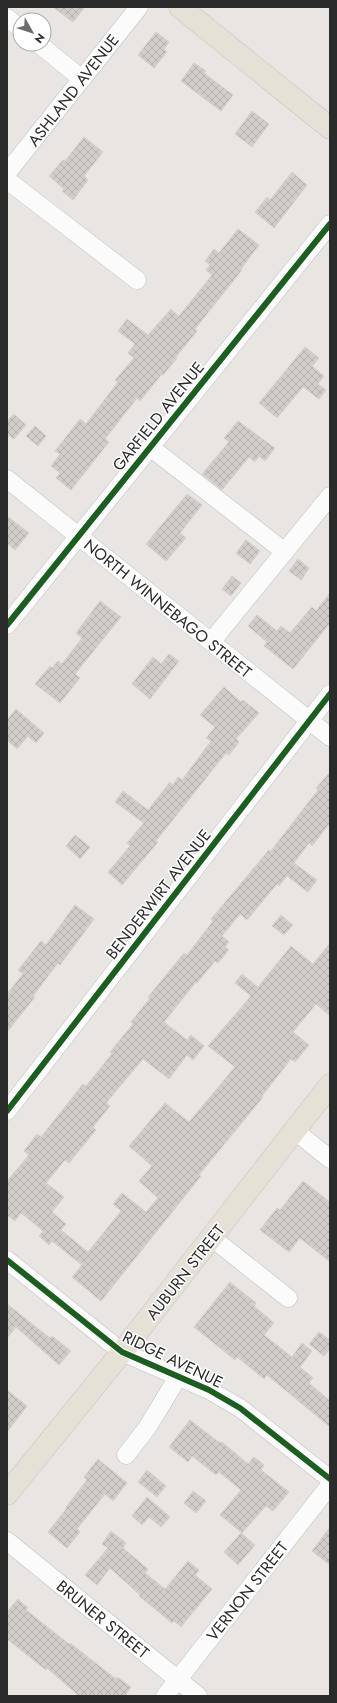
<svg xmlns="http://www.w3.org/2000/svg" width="337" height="1703" font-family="Jost,sans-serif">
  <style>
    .building { fill: url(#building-cross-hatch); stroke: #d3d0ce }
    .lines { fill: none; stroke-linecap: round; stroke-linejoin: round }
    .minor-casing { stroke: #c1c0c0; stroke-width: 19 }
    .major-casing { stroke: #c5c3c2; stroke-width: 23 }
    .minor { stroke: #fcfbfb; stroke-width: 18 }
    .major { stroke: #e5e1d6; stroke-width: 22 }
    .cycleway-casing { stroke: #fff; stroke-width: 8 }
    .cycleway { stroke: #1b5e20; stroke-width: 6 }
    .labels { text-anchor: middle; stroke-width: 3; stroke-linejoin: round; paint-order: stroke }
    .street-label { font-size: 16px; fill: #2b2b2b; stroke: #fff }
  </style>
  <defs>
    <pattern id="building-cross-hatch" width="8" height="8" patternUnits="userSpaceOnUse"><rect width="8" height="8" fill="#d0cdcb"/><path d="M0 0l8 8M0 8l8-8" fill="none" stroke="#b3b0ae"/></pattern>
  </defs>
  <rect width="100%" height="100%" fill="#e8e5e2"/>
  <g class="building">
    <path d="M53,7H85L73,22Z"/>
    <path d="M156,32L169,42L164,49L167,52L154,68L138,55Z"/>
    <path d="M194,63L206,71L204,73L233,95L221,111L181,81Z"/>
    <path d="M252,111L269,124L252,147L235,134Z"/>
    <path d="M84,137L103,152L84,176L88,180L73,200L62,191L64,189L49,176L63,160L65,161Z"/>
    <path d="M292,172L307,185L274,228L255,212L267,197L270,200Z"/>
    <path d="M238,229L259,245L241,269L242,270L195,329L197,331L176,357L177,358L163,375L162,374L140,401L137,398L105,439L109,442L71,490L56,478L60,473L51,466L60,454L55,451L80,419L86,424L118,382L115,380L134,358L128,353L135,344L118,331L127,319L148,335L171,309L179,316L212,275L206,270L210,265L205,261L214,249L219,253Z"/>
    <path d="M305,347L319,358L312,366L324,376L318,384L326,390L319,399L303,387L277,418L259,403Z"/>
    <path d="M14,414L26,425L14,439L7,434V421Z"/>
    <path d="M238,421L275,448L265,461L259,456L255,462L249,457L222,490L202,474L229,442L224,438Z"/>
    <path d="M35,426L46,436L38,446L26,436Z"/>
    <path d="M187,494L202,505L180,533L186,538L166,561L146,544Z"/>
    <path d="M7,516L29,533L15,550L7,543Z"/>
    <path d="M246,540L260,551L250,564L236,553Z"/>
    <path d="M298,559L309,568L301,580L289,571Z"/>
    <path d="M232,576L241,583L231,596L222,589Z"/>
    <path d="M330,593V623L293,669L264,646L267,642L248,626L257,615L277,631L281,626L290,633L312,607L316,611Z"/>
    <path d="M100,601L121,617L75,674L80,678L60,703L35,684L50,666L52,668L58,661L62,664L82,638L76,633Z"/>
    <path d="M169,654L179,661L150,699L132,684L153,657L161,664Z"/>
    <path d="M224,687L241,702L243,700L259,713L236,739L239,742L229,755L226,753L156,841L158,842L122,885L108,872L130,846L127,843L144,823L115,802L123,791L148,810L170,782L173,785L178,777L182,780L211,741L206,738L215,727L200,715Z"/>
    <path d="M16,709L44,733L36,743L28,736L17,749L7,740V720Z"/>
    <path d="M330,772V823L312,846L309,843L294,863L317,880L308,892L287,876L279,886L277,884L247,920L240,914L222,936L229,942L225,947L229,950L218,963L215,961L197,983L196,982L164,1022L187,1040L191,1035L204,1046L193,1060L187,1055L169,1079L143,1059L106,1103L110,1106L93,1127L96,1130L69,1163L65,1160L46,1183L64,1197L52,1212L66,1224L61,1230L88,1252L121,1211L113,1204L122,1193L146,1212L158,1198L139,1181L152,1166L129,1146L165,1103L189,1122L235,1067L208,1046L251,996L235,983L242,974L258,987L291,946L313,964L330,943V1016L316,1004L293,1032L309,1045L295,1062L291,1059L262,1096L263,1097L199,1175L201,1176L101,1301L72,1277L82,1265L52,1241L49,1245L39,1236L43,1231L21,1213L15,1221L7,1215V1181L29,1155L24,1151L37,1134L41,1137L83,1084L86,1086L112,1054L110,1052L133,1024L131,1022L150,998L148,997L184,953L187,955L213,921L211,919L269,850L270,852L318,790L316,788Z"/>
    <path d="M75,835L90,847L80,859L66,846Z"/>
    <path d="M75,905L94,919L60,965L58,963L33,996L35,997L7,1032V994L23,974L18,970L41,941L46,945Z"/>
    <path d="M281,915L293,925L284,935L272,926Z"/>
    <path d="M303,1181L330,1202V1262L300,1238L289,1252L260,1230L277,1208L280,1210Z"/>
    <path d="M230,1282L256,1303L254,1306L274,1323L264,1335L292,1357L302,1343L312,1351L300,1367L313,1378L309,1383L330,1401V1427L267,1375L264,1379L237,1357L235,1360L194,1327Z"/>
    <path d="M7,1304L50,1338L52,1336L71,1351L59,1365L16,1327L7,1338Z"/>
    <path d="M319,1332L330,1340V1349L324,1356L309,1344Z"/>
    <path d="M7,1390L27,1406L7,1432Z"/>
    <path d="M190,1420L220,1443L222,1442L248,1464L254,1457L264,1465L261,1470L289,1492L273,1511L266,1506L242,1533L220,1515L241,1490L219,1472L216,1475L192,1456L188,1462L169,1447Z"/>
    <path d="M98,1459L127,1483L113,1501L105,1494L77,1529L80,1532L67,1548L48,1532L67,1508L66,1507L87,1480L84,1477Z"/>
    <path d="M147,1470L166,1486L157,1497L138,1482Z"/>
    <path d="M193,1491L206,1501L196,1513L184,1503Z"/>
    <path d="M147,1497L170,1517L161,1527L149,1517L142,1525L132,1516Z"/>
    <path d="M330,1527V1565L312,1551Z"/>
    <path d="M111,1531L126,1543L123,1548L148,1569L145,1573L165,1589L188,1561L199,1570L195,1575L212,1589L181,1627L174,1621L172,1623L139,1596L140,1595L110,1568L97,1585L85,1575L108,1548L102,1544Z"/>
    <path d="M241,1533L255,1545L238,1565L224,1552Z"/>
    <path d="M18,1599L28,1608L26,1610L69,1644L70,1643L116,1679L117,1677L131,1687L125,1696H79L47,1668L46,1670L7,1639V1612Z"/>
  </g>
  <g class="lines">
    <defs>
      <g id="minor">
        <path d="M7,18L20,28"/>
        <path d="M39,44L82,79"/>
        <path d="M7,173L139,7"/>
        <path d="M7,180L137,280"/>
        <path d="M150,447L285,552"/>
        <path d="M7,479L330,737"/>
        <path d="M7,625L330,224"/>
        <path d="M211,642L330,496"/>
        <path d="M7,1111L330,694"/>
        <path d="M294,1130L330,1159"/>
        <path d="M211,1237L288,1298"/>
        <path d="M7,1260L122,1352L209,1390L240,1408L330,1479"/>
        <path d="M126,1455L147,1428L178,1377"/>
        <path d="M7,1541L198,1696"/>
        <path d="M165,1696L330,1485"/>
      </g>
      <g id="major">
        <path d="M180,7L330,128"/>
        <path d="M7,1494L122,1352L330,1085"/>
      </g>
    </defs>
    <use href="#minor" class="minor-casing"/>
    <use href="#major" class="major-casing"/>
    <use href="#minor" class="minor"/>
    <use href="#major" class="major"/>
    <defs>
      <g id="cycleway">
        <path d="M7,625L330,224"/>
        <path d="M7,1111L330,694"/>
        <path d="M7,1260L122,1352L209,1390L240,1408L330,1479"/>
      </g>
    </defs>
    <use href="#cycleway" class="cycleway-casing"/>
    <use href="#cycleway" class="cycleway"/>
  </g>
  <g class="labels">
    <g class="street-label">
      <text transform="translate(73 90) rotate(-52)" y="6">ASHLAND AVENUE</text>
      <text transform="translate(158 416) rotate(-51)" y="6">GARFIELD AVENUE</text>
      <text transform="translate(168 608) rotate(39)" y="6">NORTH WINNEBAGO STREET</text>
      <text transform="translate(158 894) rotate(-52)" y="6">BENDERWIRT AVENUE</text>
      <text transform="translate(185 1272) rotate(-52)" y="6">AUBURN STREET</text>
      <text transform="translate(173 1359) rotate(26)" y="6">RIDGE AVENUE</text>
      <text transform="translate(247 1591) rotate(-52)" y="6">VERNON STREET</text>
      <text transform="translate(103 1619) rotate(39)" y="6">BRUNER STREET</text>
    </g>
  </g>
  <rect width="337" height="1703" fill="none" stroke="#2b2b2b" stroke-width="16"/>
  <g transform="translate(32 32) rotate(129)"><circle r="19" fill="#ffffff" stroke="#aaaaaa"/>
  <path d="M0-3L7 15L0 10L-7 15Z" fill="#6d6c6b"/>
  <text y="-6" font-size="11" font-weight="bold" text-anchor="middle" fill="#2b2b2b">N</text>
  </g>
</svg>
